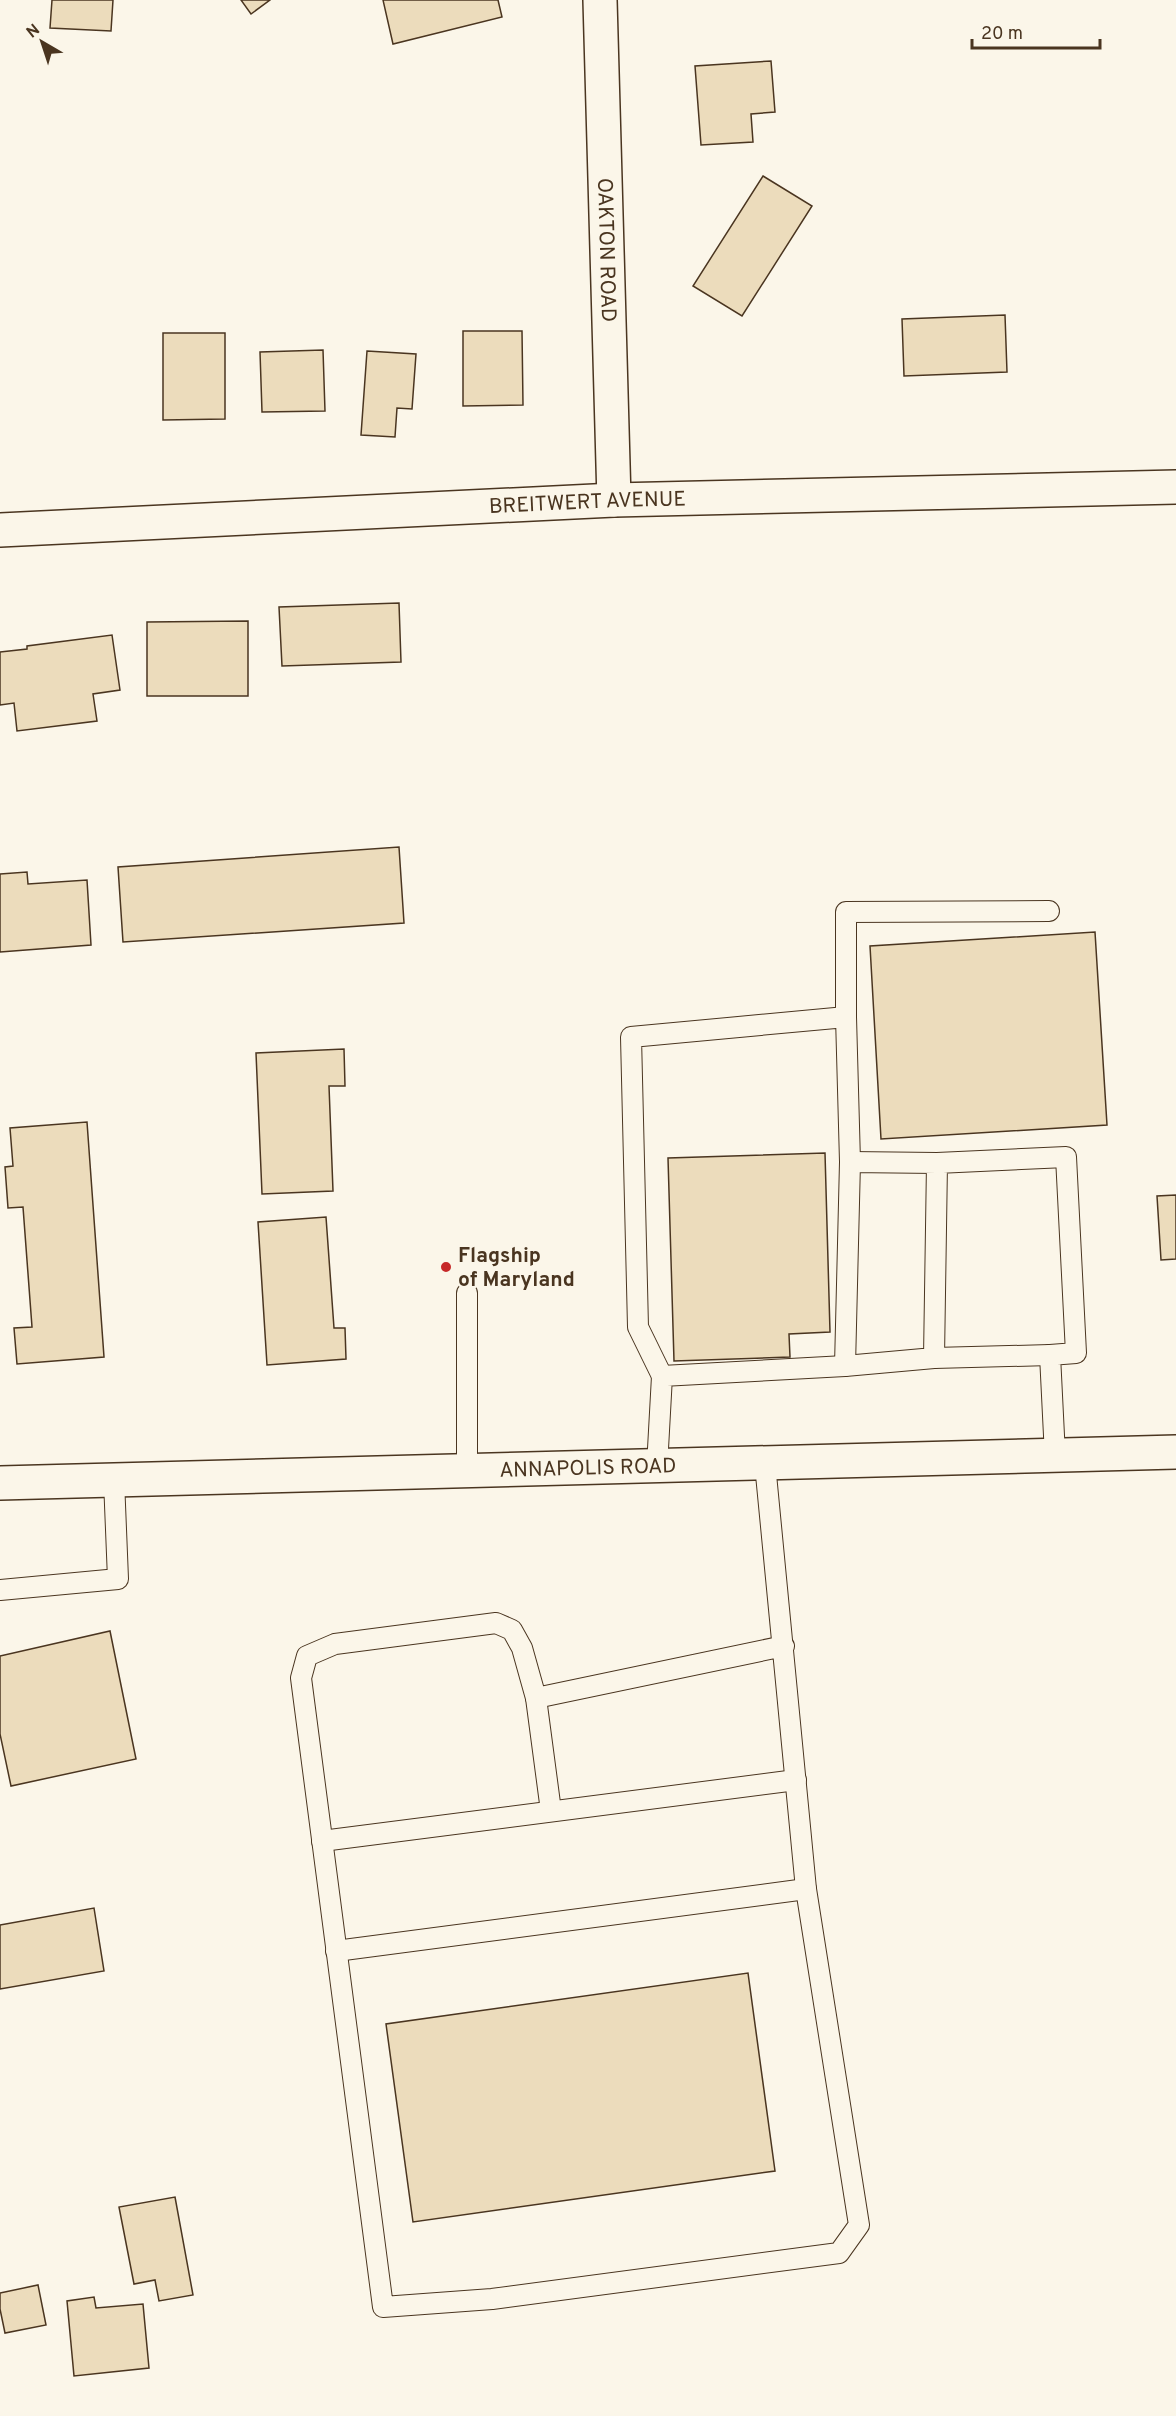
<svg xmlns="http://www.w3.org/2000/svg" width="1176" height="2416" font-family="Overpass,sans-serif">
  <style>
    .building { fill: #ecdcbc; stroke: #4a3520; stroke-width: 1.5 }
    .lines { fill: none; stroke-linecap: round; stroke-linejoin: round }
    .service-casing { stroke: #4a3520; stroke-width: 22 }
    .minor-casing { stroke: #4a3520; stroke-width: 36 }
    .secondary-casing { stroke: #4a3520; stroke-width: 36 }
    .service { stroke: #fbf6e9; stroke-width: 20 }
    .minor { stroke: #fbf6e9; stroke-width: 33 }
    .secondary { stroke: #fbf6e9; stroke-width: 33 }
    .poi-dot { fill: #c62828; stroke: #fbf6e9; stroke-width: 2 }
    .labels { text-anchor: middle; stroke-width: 4.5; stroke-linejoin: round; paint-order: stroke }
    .street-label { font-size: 21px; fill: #4a3520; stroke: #fbf6e9 }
    .poi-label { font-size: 21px; font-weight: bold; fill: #4a3520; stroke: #fbf6e9; text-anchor: start }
  </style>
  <rect width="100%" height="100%" fill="#fbf6e9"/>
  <g class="building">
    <path d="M52,0H113L111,31L50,28Z"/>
    <path d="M241,0H270L251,14Z"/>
    <path d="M383,0H498L502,17L393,44Z"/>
    <path d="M771,61L775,112L751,114L753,142L701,145L695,66Z"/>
    <path d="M763,176L812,206L742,316L693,286Z"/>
    <path d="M1005,315L1007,372L904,376L902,319Z"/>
    <path d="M463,331H522L523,405L463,406Z"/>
    <path d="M163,333H225V419L163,420Z"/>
    <path d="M323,350L325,411L262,412L260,352Z"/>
    <path d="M367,351L416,354L412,409L397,408L395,437L361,435Z"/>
    <path d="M399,603L401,662L282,666L279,607Z"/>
    <path d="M248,621V696H147V622Z"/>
    <path d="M112,635L120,690L93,694L97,721L17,731L14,703L0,705V652L27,649V646Z"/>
    <path d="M399,847L404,923L123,942L118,867Z"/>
    <path d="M27,872L28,884L87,880L91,945L0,952V874Z"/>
    <path d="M1095,932L1107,1125L881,1139L870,946Z"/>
    <path d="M344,1049L345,1086H329L333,1191L262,1194L256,1053Z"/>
    <path d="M87,1122L104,1357L17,1364L14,1328L32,1327L23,1207L8,1208L5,1167L13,1166L10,1128Z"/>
    <path d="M825,1153L830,1332L789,1334L790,1357L674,1361L668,1158Z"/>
    <path d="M1176,1195V1259L1161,1260L1157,1196Z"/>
    <path d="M326,1217L334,1328H345L346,1359L267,1365L258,1222Z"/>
    <path d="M110,1631L136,1759L11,1786L0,1734V1656Z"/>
    <path d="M94,1908L104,1971L0,1989V1925Z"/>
    <path d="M748,1973L775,2171L413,2222L386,2024Z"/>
    <path d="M175,2197L193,2295L159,2301L155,2280L134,2284L119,2207Z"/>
    <path d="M38,2285L46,2325L5,2333L0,2309V2293Z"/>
    <path d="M94,2297L96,2308L143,2304L149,2368L74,2376L67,2301Z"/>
  </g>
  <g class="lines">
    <defs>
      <g id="service">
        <path d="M846,1017V912L1049,911"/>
        <path d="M937,1163L850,1162L845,1366L934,1358L937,1163L1066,1157L1076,1353L1050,1355L1055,1456"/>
        <path d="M467,1293V1472"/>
        <path d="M934,1358L1050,1355"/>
        <path d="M662,1376L638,1327L631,1037L846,1017L850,1162"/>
        <path d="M765,1464L806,1889L859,2225L839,2253L492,2299L383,2307L301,1678L307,1656L335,1644L496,1623L512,1630L522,1648L536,1698L784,1646"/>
        <path d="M657,1467L662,1376L845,1366"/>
        <path d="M0,1590L118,1579L114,1480"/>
        <path d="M536,1698L551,1811"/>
        <path d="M322,1841L796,1780"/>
        <path d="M336,1951L806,1889"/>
      </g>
      <g id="minor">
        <path id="s1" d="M600,0L614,500"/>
        <path id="s2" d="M0,530L614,500L1176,487"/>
      </g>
      <g id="secondary">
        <path id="s3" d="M0,1483L1176,1452"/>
      </g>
    </defs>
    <use href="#service" class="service-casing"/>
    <use href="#minor" class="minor-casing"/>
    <use href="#secondary" class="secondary-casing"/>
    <use href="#service" class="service"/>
    <use href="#minor" class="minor"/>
    <use href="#secondary" class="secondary"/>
  </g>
  <circle class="poi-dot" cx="446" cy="1267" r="6"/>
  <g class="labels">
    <g class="street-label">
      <text dy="7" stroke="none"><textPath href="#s1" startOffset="250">OAKTON ROAD</textPath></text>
      <text dy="7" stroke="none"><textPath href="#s2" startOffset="588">BREITWERT AVENUE</textPath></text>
      <text dy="7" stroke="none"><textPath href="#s3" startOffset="588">ANNAPOLIS ROAD</textPath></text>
    </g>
    <g class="poi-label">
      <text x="458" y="1262">Flagship<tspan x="458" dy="24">of Maryland</tspan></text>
    </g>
  </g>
  <g transform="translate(42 42) rotate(321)" stroke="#fbf6e9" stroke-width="4.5" paint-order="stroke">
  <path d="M0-4.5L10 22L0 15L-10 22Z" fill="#4a3520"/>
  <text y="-9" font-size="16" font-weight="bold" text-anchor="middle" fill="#4a3520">N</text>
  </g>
  <path d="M972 39v9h128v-9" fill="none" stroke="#4a3520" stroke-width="3"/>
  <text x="981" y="39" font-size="18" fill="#4a3520" stroke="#fbf6e9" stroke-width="4.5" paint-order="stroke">20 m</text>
</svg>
